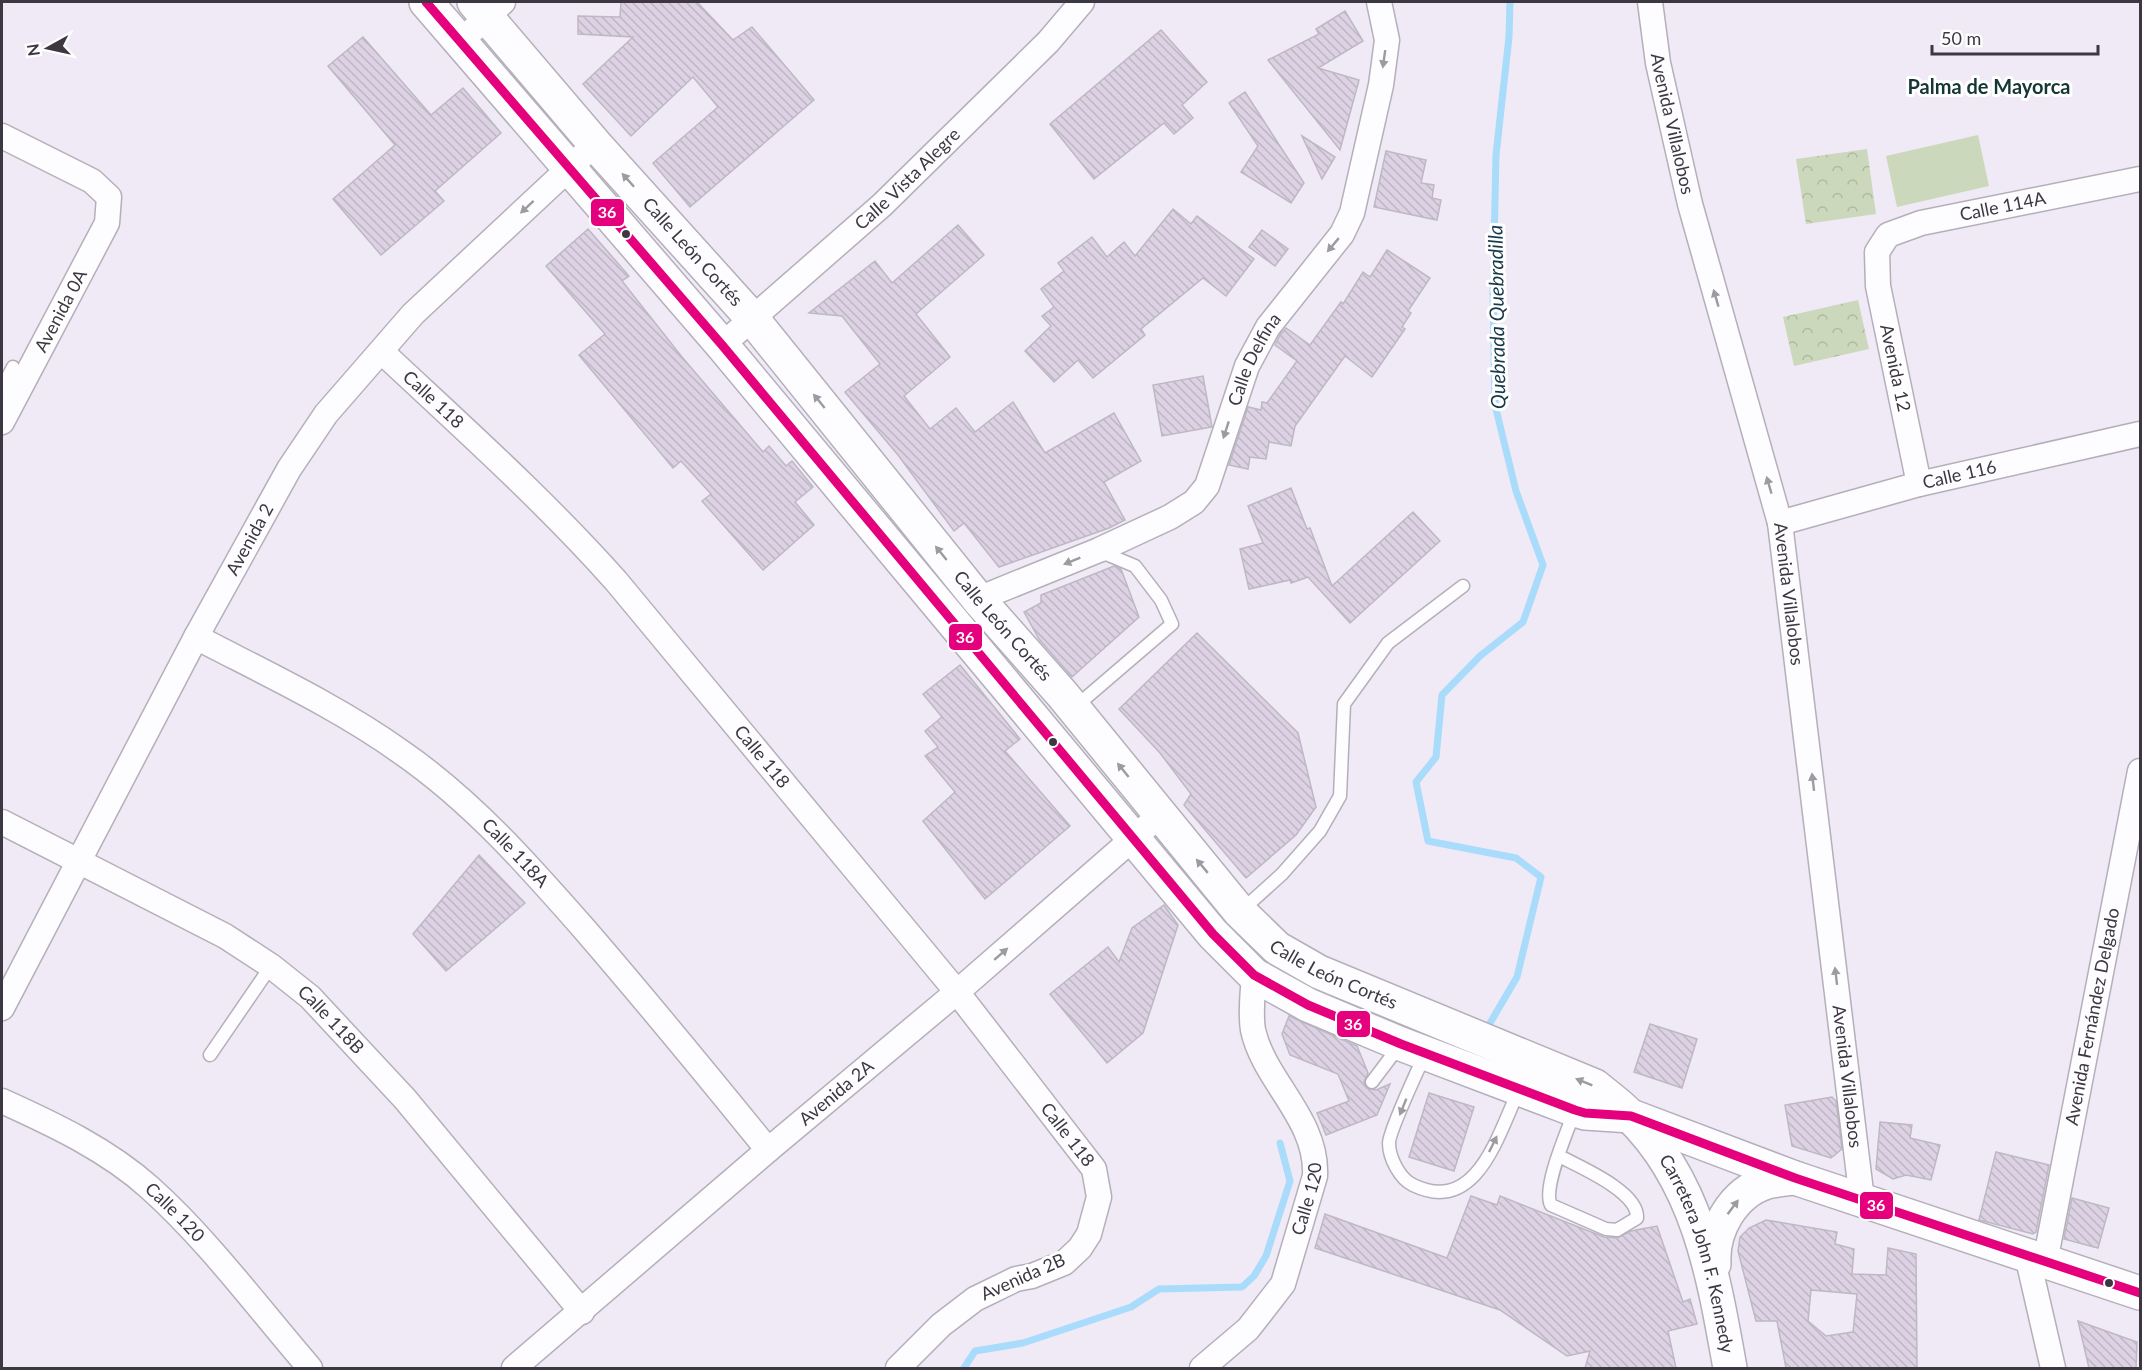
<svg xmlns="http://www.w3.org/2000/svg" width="2142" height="1370" font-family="Lato,sans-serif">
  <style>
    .park { fill: url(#park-crowns) }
    .pitch { fill: #cbd8bb }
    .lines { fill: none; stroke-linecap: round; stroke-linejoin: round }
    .stream { stroke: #a9dbfa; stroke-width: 7 }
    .building { fill: url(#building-back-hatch); stroke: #bdb8c2; stroke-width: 1.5; fill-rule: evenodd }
    .service-casing { stroke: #b5afba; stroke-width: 15 }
    .minor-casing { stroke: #b5afba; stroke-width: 27 }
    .secondary-casing { stroke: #b5afba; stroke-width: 36 }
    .service { stroke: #fdfcfe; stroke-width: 12 }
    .minor { stroke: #fdfcfe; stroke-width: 24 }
    .secondary { stroke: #fdfcfe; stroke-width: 33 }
    .bus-1-casing { stroke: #fff; stroke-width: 14 }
    .bus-1 { stroke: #e5007d; stroke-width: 9 }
    .oneway { fill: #9d9aa0 }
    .bus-dot { fill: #3d3742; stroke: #fff; stroke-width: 2 }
    .labels { text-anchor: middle; stroke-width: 6; stroke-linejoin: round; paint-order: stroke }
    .street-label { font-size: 18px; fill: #3d3742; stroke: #fff }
    .neighbourhood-label { font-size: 20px; font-weight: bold; fill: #143734; stroke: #fff }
    .water-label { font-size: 20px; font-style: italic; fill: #173949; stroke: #fff }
    .line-badge { stroke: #fff; stroke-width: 2 }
    .badge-label { font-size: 16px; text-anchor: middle; font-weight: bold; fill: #fff }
  </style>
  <defs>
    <pattern id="park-crowns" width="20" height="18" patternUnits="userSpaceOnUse" patternTransform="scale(1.5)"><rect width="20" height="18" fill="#cbd8bb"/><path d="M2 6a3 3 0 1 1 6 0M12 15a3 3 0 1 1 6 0" fill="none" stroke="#afbaa2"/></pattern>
    <pattern id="building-back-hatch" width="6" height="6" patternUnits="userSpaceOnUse" patternTransform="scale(1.5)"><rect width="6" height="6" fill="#dcd2e4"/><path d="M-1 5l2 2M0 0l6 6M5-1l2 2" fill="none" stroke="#beb5c5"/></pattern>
  </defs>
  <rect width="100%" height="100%" fill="#f0eaf6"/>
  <g class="park">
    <path d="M1867,149L1876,214L1806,224L1796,159Z"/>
    <path d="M1858,300L1869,349L1794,366L1783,317Z"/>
  </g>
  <path class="pitch" d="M1978,135L1989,186L1897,207L1886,156Z"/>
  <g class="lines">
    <g class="stream">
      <path d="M1486,1030L1517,977L1541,877L1516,858L1428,841L1416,782L1436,757L1442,695L1480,656L1523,622L1543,565L1516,491L1495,405L1493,291L1496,155L1509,37L1510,2"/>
      <path d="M964,1368L975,1351L1023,1343L1131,1307L1159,1289L1242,1287L1254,1276L1266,1256L1290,1181L1280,1143"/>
    </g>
  </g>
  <g class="building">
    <path d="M621,2H697L733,40L752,27L814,100L690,207L653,163L718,107L693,77L631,136L583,84L633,37L578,34V16L620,17Z"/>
    <path d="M1345,11L1363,41L1318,68L1359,80L1340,150L1268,60L1319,34L1316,29Z"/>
    <path d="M1161,30L1207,82L1182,105L1193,118L1174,134L1164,123L1094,179L1050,124Z"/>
    <path d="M363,37L431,115L463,88L501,133L435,191L444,201L381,255L333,199L395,145L328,66Z"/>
    <path d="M1245,92L1304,183L1291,203L1241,172L1258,146L1229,103Z"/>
    <path d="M1302,136L1335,157L1322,179Z"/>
    <path d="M1386,151L1426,160L1421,183L1434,185L1432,198L1441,200L1437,220L1374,207Z"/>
    <path d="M1173,209L1191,224L1197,216L1254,259L1226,296L1203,278L1141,329L1145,335L1093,378L1078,360L1054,382L1025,351L1051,326L1042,316L1054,307L1041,289L1064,271L1058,263L1092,237L1107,257L1124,242L1135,256Z"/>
    <path d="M958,225L984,255L916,314L950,357L904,396L930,429L956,408L975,432L1013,402L1045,453L1114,413L1141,461L1104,482L1125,520L1109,528L999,567L964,523L954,531L898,455L845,392L880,364L842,316L809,313L875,261L892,283Z"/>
    <path d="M588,229L629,276L622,281L682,357L763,452L769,446L786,466L792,461L813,487L795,502L814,525L763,570L702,501L711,494L681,461L673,468L579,355L605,334L546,266Z"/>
    <path d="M1262,230L1288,249L1275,266L1249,247Z"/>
    <path d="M1387,250L1430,278L1408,311L1411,313L1402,327L1405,329L1385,358L1372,377L1345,356L1295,426L1291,446L1269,442L1266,459L1250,457L1248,469L1229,465L1248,407L1261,410L1262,402L1267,403L1297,361L1275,345L1280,335L1286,328L1310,345L1341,302L1343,304L1363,272L1370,277Z"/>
    <path d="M1203,376L1212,427L1162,436L1153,385Z"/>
    <path d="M1291,488L1307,529L1310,528L1332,586L1413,512L1440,541L1350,623L1308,577L1291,583L1290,580L1249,589L1240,549L1263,543L1248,506Z"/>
    <path d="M1114,566L1121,569L1139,617L1072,677L1039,639L1024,612L1041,603V595Z"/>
    <path d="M1197,633L1298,733L1316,807L1296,835L1246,878L1184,805L1191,794L1160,753L1119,709Z"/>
    <path d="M960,665L1020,739L1005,751L1070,826L985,899L923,821L955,792L925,756L938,747L925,731L942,717L923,694Z"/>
    <path d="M479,855L525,903L446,971L413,934Z"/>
    <path d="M1164,905L1178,925L1143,1033L1107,1063L1050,994L1108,947L1119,962L1132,928Z"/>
    <path d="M1289,1016L1357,1046L1368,1073L1364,1082L1367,1088L1376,1090L1390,1084L1377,1115L1326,1135L1317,1113L1349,1101L1338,1074L1290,1055L1282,1034Z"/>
    <path d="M1650,1024L1697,1039L1682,1088L1634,1072Z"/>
    <path d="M1429,1093L1474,1107L1454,1171L1409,1157Z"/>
    <path d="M1832,1097L1836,1101L1842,1149L1831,1158L1792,1146L1785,1105Z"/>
    <path d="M1880,1122L1912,1125L1910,1138L1940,1145L1931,1180L1906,1175L1893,1179L1876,1169Z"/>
    <path d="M1996,1152L2049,1165L2036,1232L2033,1234L1979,1220Z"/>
    <path d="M1471,1196L1497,1205L1500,1196L1604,1237L1617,1238L1631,1231L1657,1226L1683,1302L1690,1299L1697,1324L1668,1331L1676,1368H1585L1590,1351L1567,1356L1500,1310L1315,1248L1325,1214L1447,1258Z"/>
    <path d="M2072,1198L2109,1208L2098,1248L2064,1239Z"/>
    <path d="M1766,1220L1837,1232L1835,1244L1854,1249L1852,1274L1886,1275L1888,1248L1916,1254L1917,1368H1786L1777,1321H1756L1738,1251L1740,1237L1749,1228ZM1811,1290L1857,1294L1853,1332L1826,1336L1808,1321Z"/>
    <path d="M2078,1321L2137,1342L2136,1368H2089Z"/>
  </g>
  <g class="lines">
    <defs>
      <g id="service">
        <path d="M2,388L13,367"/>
        <path d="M1074,708L1172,624L1161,600L1135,566L1099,551"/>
        <path d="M1241,911L1282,874L1320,831L1340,796L1344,704L1388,643L1463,586"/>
        <path d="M1425,1054C1418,1070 1389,1131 1389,1143C1389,1158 1400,1179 1413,1185C1477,1216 1498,1134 1519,1090"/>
        <path d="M210,1055L271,966"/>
        <path d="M1372,1082L1400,1045"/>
        <path d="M1559,1156C1580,1167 1639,1192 1637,1218L1617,1230L1606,1229L1551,1205C1542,1188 1568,1130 1575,1110"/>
      </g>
      <g id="minor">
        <path id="s1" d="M1650,2L1658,63L1690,204L1780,523L1862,1200"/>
        <path d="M461,41L503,2"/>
        <path d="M2,136L92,181L109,197L107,223L2,422"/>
        <path id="s2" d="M722,345L882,205L1048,42L1082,2"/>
        <path id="s3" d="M382,352C461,426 544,500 616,581L957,992L1094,1169L1099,1197L1089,1234L1080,1248L1064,1263L1032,1276L1016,1279L975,1299L941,1325L898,1368"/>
        <path id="s4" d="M1919,484L1878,286L1877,252L1888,235L1921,223L2140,179"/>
        <path id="s5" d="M1780,523L1919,484L2140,434"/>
        <path id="s6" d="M978,599L1099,550L1170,517L1194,502L1207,486L1247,366L1268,327L1342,234L1352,213L1381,85L1387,40L1379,2"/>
        <path id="s7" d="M196,637C263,672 340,708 401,752C472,801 529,866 586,931C648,1003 708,1076 768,1150"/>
        <path id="s8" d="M2,822L225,936L271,966L310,997L405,1099L582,1312"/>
        <path id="s9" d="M2,1008L196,637L289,469L326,414L413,314L595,144"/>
        <path id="s10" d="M2,1101C53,1124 108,1150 150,1188C209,1241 258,1308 310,1368"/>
        <path d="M2027,1255L2053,1368"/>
        <path id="s11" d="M2045,1262L2140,771"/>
        <path id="s12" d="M514,1368L768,1150L957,992L1160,815"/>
        <path id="s13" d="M1202,1368L1248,1329L1283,1284L1315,1176C1318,1119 1264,1081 1253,1030C1250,1013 1253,992 1254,975"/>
      </g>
      <g id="secondary">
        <path d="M426,2L722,345L1213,934L1254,975L1308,1005L1401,1044L1575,1110L1585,1113L1631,1116L1795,1178L2140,1293"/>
        <path id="s14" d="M474,2L595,144L751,317L978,599L1062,694L1240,912L1277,948L1319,972L1595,1086C1607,1096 1620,1105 1630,1116C1699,1183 1714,1279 1730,1368"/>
        <path d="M1714,1264C1712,1231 1732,1193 1767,1182C1775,1180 1786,1179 1795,1178"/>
      </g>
    </defs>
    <use href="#service" class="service-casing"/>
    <use href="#minor" class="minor-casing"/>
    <use href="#secondary" class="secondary-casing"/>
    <use href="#service" class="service"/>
    <use href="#minor" class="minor"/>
    <use href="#secondary" class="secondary"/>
    <defs>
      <path id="bus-1" d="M426,2L722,345L1213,934L1254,975L1308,1005L1401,1044L1575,1110L1585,1113L1631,1116L1795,1178L2140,1293"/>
    </defs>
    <use href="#bus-1" class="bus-1-casing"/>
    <use href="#bus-1" class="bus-1"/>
  </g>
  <defs><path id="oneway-solid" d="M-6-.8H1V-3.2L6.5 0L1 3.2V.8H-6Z" transform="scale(1.5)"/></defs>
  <g class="oneway">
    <use href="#oneway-solid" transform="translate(1384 59) rotate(98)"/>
    <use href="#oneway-solid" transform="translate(628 180) rotate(-132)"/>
    <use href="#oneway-solid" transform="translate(527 207) rotate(137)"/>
    <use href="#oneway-solid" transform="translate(1333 245) rotate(130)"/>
    <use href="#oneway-solid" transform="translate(1716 298) rotate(-106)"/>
    <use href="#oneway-solid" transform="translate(819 401) rotate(-129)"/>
    <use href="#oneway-solid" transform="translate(1226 430) rotate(108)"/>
    <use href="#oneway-solid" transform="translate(1769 485) rotate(-106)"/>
    <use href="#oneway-solid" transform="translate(941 553) rotate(-129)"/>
    <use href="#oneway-solid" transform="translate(1072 561) rotate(158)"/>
    <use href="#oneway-solid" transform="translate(1123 770) rotate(-129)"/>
    <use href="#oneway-solid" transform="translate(1813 782) rotate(-97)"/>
    <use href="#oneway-solid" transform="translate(1202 866) rotate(-130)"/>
    <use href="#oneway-solid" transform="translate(1001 954) rotate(-41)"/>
    <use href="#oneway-solid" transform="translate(1836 976) rotate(-97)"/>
    <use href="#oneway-solid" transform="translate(1584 1082) rotate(-158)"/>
    <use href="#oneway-solid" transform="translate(1403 1107) rotate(112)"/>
    <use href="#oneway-solid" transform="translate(1493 1144) rotate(-64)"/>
    <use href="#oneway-solid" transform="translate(1733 1207) rotate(-53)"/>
  </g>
  <g class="bus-dot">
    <circle cx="626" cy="234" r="5"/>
    <circle cx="1053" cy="742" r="5"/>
    <circle cx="2109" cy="1283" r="5"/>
  </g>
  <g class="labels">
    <g class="street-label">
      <text dy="6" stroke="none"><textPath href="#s1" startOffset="124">Avenida Villalobos</textPath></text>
      <text dy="6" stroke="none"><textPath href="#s2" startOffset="249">Calle Vista Alegre</textPath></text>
      <text dy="6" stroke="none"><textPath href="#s4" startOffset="375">Calle 114A</textPath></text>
      <text dy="6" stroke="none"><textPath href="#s14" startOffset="332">Calle León Cortés</textPath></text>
      <text transform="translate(61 311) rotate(-62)" y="6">Avenida 0A</text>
      <text dy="6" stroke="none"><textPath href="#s6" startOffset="393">Calle Delfina</textPath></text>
      <text transform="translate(1895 368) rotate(78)" y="6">Avenida 12</text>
      <text dy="6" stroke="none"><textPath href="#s3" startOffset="70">Calle 118</textPath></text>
      <text dy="6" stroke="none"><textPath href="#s5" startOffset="186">Calle 116</textPath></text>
      <text dy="6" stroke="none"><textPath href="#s9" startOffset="530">Avenida 2</textPath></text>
      <text dy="6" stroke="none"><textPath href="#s1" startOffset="609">Avenida Villalobos</textPath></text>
      <text dy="6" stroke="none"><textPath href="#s14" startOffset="818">Calle León Cortés</textPath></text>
      <text dy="6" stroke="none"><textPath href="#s3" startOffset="556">Calle 118</textPath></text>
      <text dy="6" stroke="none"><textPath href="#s7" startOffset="388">Calle 118A</textPath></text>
      <text dy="6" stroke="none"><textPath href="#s14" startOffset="1304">Calle León Cortés</textPath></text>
      <text dy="6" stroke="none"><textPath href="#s11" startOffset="250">Avenida Fernández Delgado</textPath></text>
      <text dy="6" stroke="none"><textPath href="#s8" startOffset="386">Calle 118B</textPath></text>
      <text dy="6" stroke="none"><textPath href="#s1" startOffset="1095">Avenida Villalobos</textPath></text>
      <text dy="6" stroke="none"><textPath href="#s12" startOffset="424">Avenida 2A</textPath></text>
      <text dy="6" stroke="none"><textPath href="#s3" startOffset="1042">Calle 118</textPath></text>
      <text dy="6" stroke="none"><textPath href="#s13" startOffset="206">Calle 120</textPath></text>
      <text dy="6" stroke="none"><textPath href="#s10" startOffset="207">Calle 120</textPath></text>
      <text dy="6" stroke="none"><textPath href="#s14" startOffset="1791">Carretera John F. Kennedy</textPath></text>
      <text transform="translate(1023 1277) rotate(-24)" y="6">Avenida 2B</text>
    </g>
    <g class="neighbourhood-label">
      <text x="1989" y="94">Palma de Mayorca</text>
    </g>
    <g class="water-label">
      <text transform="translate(1497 317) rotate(-91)" y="7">Quebrada Quebradilla</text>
    </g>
  </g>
  <g class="line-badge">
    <rect x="590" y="198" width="35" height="29" rx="6" fill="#e5007d"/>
    <rect x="948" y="623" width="35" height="28" rx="6" fill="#e5007d"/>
    <rect x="1336" y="1010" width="35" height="28" rx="6" fill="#e5007d"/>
    <rect x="1859" y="1191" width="35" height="29" rx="6" fill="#e5007d"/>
  </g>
  <g class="badge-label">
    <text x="607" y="218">36</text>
    <text x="965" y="643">36</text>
    <text x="1353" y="1030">36</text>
    <text x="1876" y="1211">36</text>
  </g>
  <rect width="2142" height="1370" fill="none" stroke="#3d3742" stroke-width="6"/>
  <g transform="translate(48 48) rotate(262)" stroke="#ffffff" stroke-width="4.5" paint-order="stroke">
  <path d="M0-4.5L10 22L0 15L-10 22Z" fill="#3d3742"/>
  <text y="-9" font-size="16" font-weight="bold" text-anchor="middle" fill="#3d3742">N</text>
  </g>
  <path d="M1932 45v9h166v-9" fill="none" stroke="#3d3742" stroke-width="3"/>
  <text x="1941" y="45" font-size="18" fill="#3d3742" stroke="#ffffff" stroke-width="4.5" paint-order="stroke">50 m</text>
</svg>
